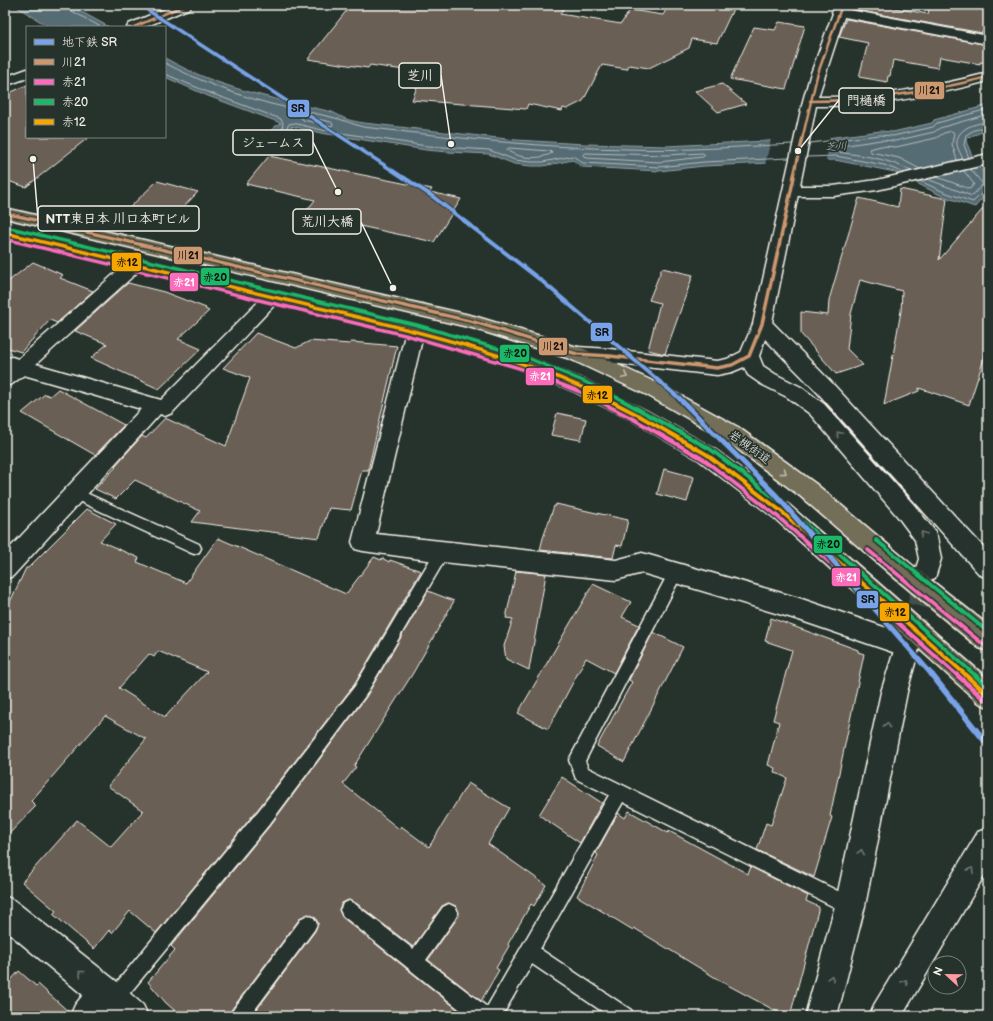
<svg xmlns="http://www.w3.org/2000/svg" width="993" height="1021" font-family="'Balsamiq Sans','Klee One',sans-serif">
  <style>
    .water { fill: #566c74; stroke: #95a1a2 }
    .pier { fill: #26332d }
    .lines { fill: none; stroke-linecap: round; stroke-linejoin: round }
    .shore { stroke: #b5bcba; stroke-width: 1 }
    .building { fill: #6a5e55; stroke: #f4f1e8; fill-rule: evenodd }
    .secondary-tunnel { stroke: #455049; stroke-width: 22; stroke-dasharray: 22 11; stroke-linecap: butt }
    .lane-casing { stroke: #f4f1e8; stroke-width: 3 }
    .street-casing { stroke: #f4f1e8; stroke-width: 3 }
    .secondary-casing { stroke: #f4f1e8; stroke-width: 3 }
    .highway-casing { stroke: #f4f1e8; stroke-width: 3 }
    .lane { fill: #26332d; fill-rule: evenodd }
    .street { fill: #26332d; fill-rule: evenodd }
    .secondary { fill: #26332d; fill-rule: evenodd }
    .highway { fill: #726e59; fill-rule: evenodd }
    .bus-1-far1-casing { stroke: #26332d; stroke-width: 4.5 }
    .bus-1-casing { stroke: #26332d; stroke-width: 6 }
    .bus-2-far2-casing { stroke: #26332d; stroke-width: 6 }
    .bus-2-far1-casing { stroke: #26332d; stroke-width: 7 }
    .bus-2-casing { stroke: #26332d; stroke-width: 8 }
    .bus-3-far2-casing { stroke: #26332d; stroke-width: 6 }
    .bus-3-far1-casing { stroke: #26332d; stroke-width: 7 }
    .bus-3-casing { stroke: #26332d; stroke-width: 8 }
    .bus-4-far2-casing { stroke: #26332d; stroke-width: 6 }
    .bus-4-far1-casing { stroke: #26332d; stroke-width: 7 }
    .bus-4-casing { stroke: #26332d; stroke-width: 8 }
    .bus-1-far1 { stroke: #cd976f; stroke-width: 2.5 }
    .bus-1 { stroke: #cd976f; stroke-width: 3.5 }
    .bus-2-far2 { stroke: #fb6dba; stroke-width: 3.5 }
    .bus-2-far1 { stroke: #fb6dba; stroke-width: 4 }
    .bus-2 { stroke: #fb6dba; stroke-width: 5 }
    .bus-3-far2 { stroke: #1ab867; stroke-width: 3.5 }
    .bus-3-far1 { stroke: #1ab867; stroke-width: 4 }
    .bus-3 { stroke: #1ab867; stroke-width: 5 }
    .bus-4-far2 { stroke: #f7a600; stroke-width: 3.5 }
    .bus-4-far1 { stroke: #f7a600; stroke-width: 4 }
    .bus-4 { stroke: #f7a600; stroke-width: 5 }
    .metro-1-far3-casing { stroke: #26332d; stroke-width: 5.5 }
    .metro-1-far2-casing { stroke: #26332d; stroke-width: 6 }
    .metro-1-far1-casing { stroke: #26332d; stroke-width: 8 }
    .metro-1-casing { stroke: #26332d; stroke-width: 10 }
    .metro-1-far3 { stroke: #78a3e8; stroke-width: 3.5 }
    .metro-1-far2 { stroke: #78a3e8; stroke-width: 4 }
    .metro-1-far1 { stroke: #78a3e8; stroke-width: 5 }
    .metro-1 { stroke: #78a3e8; stroke-width: 6 }
    .oneway { stroke: #c0bdaf }
    .oneway2 { stroke: #6e766e }
    .labels { text-anchor: middle; stroke-width: 3.5; stroke-linejoin: round; paint-order: stroke }
    .far-water-label { font-size: 11px; font-style: italic; fill: #b5bcba; stroke: #26332d }
    .street-label { font-size: 12px; fill: #f4f1e8; stroke: #26332d }
    .leader { fill: none; stroke: #f4f1e8; stroke-width: 1.5 }
    .callout-dot { fill: #f4f1e8; stroke: #26332d; stroke-width: 1.5 }
    .callout { fill: #26332d; stroke: #f4f1e8; stroke-width: 1.5 }
    .callout-label { font-size: 13px; text-anchor: middle; font-weight: bold; fill: #f4f1e8 }
    .line-badge { stroke: #26332d; stroke-width: 1.5 }
    .badge-label { font-size: 11px; text-anchor: middle; font-weight: bold; fill: #fff }
    .pale-badge-label { font-size: 11px; text-anchor: middle; font-weight: bold; fill: #111 }
  </style>
  <rect width="100%" height="100%" fill="#26332d"/>
  <filter id="ink" filterUnits="userSpaceOnUse"><feTurbulence type="fractalNoise" baseFrequency=".025" numOctaves="2"/><feDisplacementMap in="SourceGraphic" scale="8" xChannelSelector="R" yChannelSelector="G"/><feConvolveMatrix kernelMatrix="1 2 1 2 8 2 1 2 1" color-interpolation-filters="sRGB"/></filter>
  <g filter="url(#ink)">
    <g class="water">
      <path d="M14,5H69L109,27H49Z"/>
      <path d="M165,58C219,89 273,98 332,112C337,114 341,117 346,119C352,121 358,122 364,123L516,140L584,144L667,146L827,138L880,131L893,132L932,123L934,120L988,105V130L971,136L966,141C971,154 977,168 988,176V192L975,207L942,196L895,172L835,160L704,166L659,171L582,167L573,160L543,166H531L514,164L489,154L448,152L426,150L321,133L291,126L293,130L287,135L281,134L278,137L271,135L274,132L270,131L277,125L281,123L208,96L165,77Z"/>
    </g>
    <path class="pier" d="M830,136L826,162L765,165L771,139Z"/>
    <g class="lines">
      <g class="shore">
        <path d="M68,5L70,10L101,27"/>
        <path d="M165,63C199,81 234,94 271,104C291,109 311,112 331,117C342,119 352,124 363,127C451,137 540,148 629,149C683,151 737,147 792,144"/>
        <path d="M165,74L210,93L281,119L283,123L282,129L285,131L289,124L293,123L322,130L427,146L489,150L515,160L531,162H543L573,156L583,163L659,167L704,162L789,158"/>
        <path d="M304,116L331,122L333,124L332,126L303,120L301,117Z"/>
        <path d="M810,143L880,135L893,136L933,127L937,123L988,109"/>
        <path d="M509,148L550,151L552,153C540,160 518,159 507,150Z"/>
        <path d="M585,153L666,155L703,153L705,155L703,157L659,162L586,158L583,155Z"/>
        <path d="M807,157L836,156L884,165L904,173"/>
        <path d="M969,158L964,145L966,135L974,130L988,127"/>
        <path d="M963,159C961,154 956,147 957,141C959,127 977,123 988,122"/>
        <path d="M920,169L899,158L871,152L869,149L881,146L896,147L936,138L944,133L952,131L954,133L952,144L957,160"/>
        <path d="M911,171C886,157 857,155 829,151L827,148L881,140L895,141L934,132L940,128L988,114"/>
        <path d="M937,177L970,189L974,184L964,171"/>
        <path d="M927,179L972,196L983,184L970,169"/>
        <path d="M920,181L944,192L973,202L984,191L988,190"/>
      </g>
    </g>
    <g class="building">
      <path d="M351,5H566L560,14L621,24L630,10L663,15L669,5H735L717,43L692,39L689,48L649,68L629,65L627,69L602,65L583,101L567,109L563,108L562,111L528,104L526,109L412,100L417,87L413,86L418,72L370,65L368,68L308,59Z"/>
      <path d="M852,5H878L928,14L930,5H988V34L850,9Z"/>
      <path d="M846,19L988,45V63L980,62V64L940,57L938,68L893,60L890,76H888L887,82L859,77L868,43L839,37Z"/>
      <path d="M779,22L805,26L786,89L730,79L754,27L775,30Z"/>
      <path d="M722,84L746,104L718,112L695,91Z"/>
      <path d="M27,85V137H89L26,187L5,180V95Z"/>
      <path d="M269,156L432,189L430,192L461,199L434,242L304,214L315,200L246,184Z"/>
      <path d="M157,181L198,192L165,226L123,214Z"/>
      <path d="M900,189L947,199L939,260L988,203V346L969,405L919,388V391L884,405L901,311L902,291L860,280L851,314L847,349L863,365L836,374L801,334V312L828,315L829,300L859,198L898,207Z"/>
      <path d="M33,262L63,275L60,278L93,291L57,323L50,320L21,352L5,347V284Z"/>
      <path d="M662,268L693,275L665,354L648,350L660,303L649,300Z"/>
      <path d="M128,283L164,292L206,308L205,309L209,311L178,339L201,349L159,389L91,358L107,344L75,331Z"/>
      <path d="M256,333L296,348L310,341L350,344L351,342L397,346L368,470H362L351,510L329,508L319,538L192,522L200,511L135,480L116,499L95,489L116,467L115,466L142,436L146,438L165,418L226,446L250,378L223,368Z"/>
      <path d="M58,389L124,425L95,455L22,413L45,394L50,396Z"/>
      <path d="M557,413L586,419L581,440L551,435Z"/>
      <path d="M664,469L694,477L687,502L657,494Z"/>
      <path d="M556,504L628,520L622,546L616,545L613,558L540,550L543,538L554,506H556Z"/>
      <path d="M87,509L116,524L100,541L139,558L137,562L186,583L218,538L346,594L374,557L381,560L382,558L389,562L390,560L421,571L354,685L258,809L156,933L130,911L112,933L109,930L94,949L53,914L56,911L22,882L77,820L111,847L143,811L108,786L146,739L105,716L31,801L36,806L5,838V608L9,604L26,568H28ZM158,651L207,672L165,717L119,688L149,654L154,657Z"/>
      <path d="M516,571L546,574L529,670L506,659L504,646L513,619L506,618Z"/>
      <path d="M593,584L631,602L622,617L639,625L614,673L586,658L548,729L518,713Z"/>
      <path d="M428,591L454,601L413,673L354,766L356,767L343,784L399,829L401,826L429,847L468,783L509,808L488,844L546,885L534,906L531,904L508,944L509,946L496,968L499,970L481,1001L428,960L456,920L459,912L456,906L448,903L442,906L413,947L356,903L348,900L342,903L339,909L342,917L466,1016H252L315,931L318,923L315,917L309,914L301,917L232,1009L229,1016H181L166,1003L148,982L175,950L171,946L272,823L366,697Z"/>
      <path d="M771,618L858,650V652L864,654L830,816L832,817L814,877L757,850L766,823L771,825L787,778L774,772L775,768L768,765L779,722L773,720L792,650L765,641Z"/>
      <path d="M653,632L683,647L624,762L597,746L632,682L629,680Z"/>
      <path d="M562,777L602,803L580,843L539,815Z"/>
      <path d="M629,811L668,833L669,831L748,874L751,867L808,896L806,901L819,907L790,1016H785L724,983L634,928L633,930L577,896L598,855L596,853L618,813L625,818Z"/>
      <path d="M19,971L36,986L38,984L70,1013L69,1016H5V987Z"/>
    </g>
    <g class="lines">
      <path class="secondary-tunnel" d="M910,638L927,571"/>
      <defs>
        <g id="lane">
          <path d="M75,488L199,544L201,548L199,552L194,554L189,552L70,497L69,493L70,489Z"/>
          <path d="M442,546L447,548L449,552L447,556L365,696L271,822L120,1005L114,1008L108,1005L105,999L108,993L259,810L355,686L437,548Z"/>
          <path d="M675,568L680,570L682,574L585,761L588,768L856,900L859,906L856,912L850,915L844,912L623,802L540,949L631,1010L634,1016H609L532,964L502,1016H468L343,916L340,910L343,904L349,901L355,904L413,949L443,907L449,904L455,907L458,913L455,919L426,960L487,1007L609,795L576,779L569,760L670,570Z"/>
          <path d="M308,915L314,918L317,924L314,930L250,1016H230L233,1010L302,918Z"/>
        </g>
        <g id="street">
          <path d="M839,8L988,36V44L834,15L832,12L834,9Z"/>
          <path d="M988,154V164L877,190L833,196H791L785,194L783,191L785,188L791,186H833L877,180Z"/>
          <path d="M136,258L142,260L145,264L142,268L36,364L161,400L267,293L273,291L279,293L282,297L172,413L165,416L160,414L13,576L5,579V553L141,409L24,375L12,384L5,386V359L12,357L18,359L130,260Z"/>
          <path d="M415,324L422,326L424,331L376,534L616,560L642,553L799,598L907,635L916,638L919,646L916,654L907,657L799,620L642,573L616,580L442,562L363,551L355,549L352,542L406,331L408,326Z"/>
          <path d="M5,896L15,901L116,981L143,1005L148,1016H109L107,1014L106,1016H70L75,1005L83,995L5,930Z"/>
        </g>
        <g id="secondary">
          <path d="M174,5H191L190,8L145,27H127L129,24Z"/>
          <path d="M836,5H848L818,97C877,98 932,87 988,73V81C932,96 875,107 816,106L772,322L832,383L988,552V578L980,575L818,393L765,339L759,356L763,366L775,374L801,387L824,404L914,505L934,530L937,537L941,559L935,578L927,581L919,578L915,571L919,559L915,540L898,517L810,414L787,397L761,384L748,375L744,367L732,372L717,375L610,363L577,361L570,359L567,354L570,349L577,347L610,349L717,361L727,359L741,352L753,324L803,101L810,76Z"/>
          <path d="M27,69V78L5,86V77Z"/>
          <path d="M910,627L919,630L922,638L907,692L865,906L837,1016H805L835,906L881,692L898,638L901,630Z"/>
          <path d="M988,828V869L902,1016H869L874,1005L978,832Z"/>
        </g>
        <g id="highway">
          <path d="M5,208L474,316L584,349L661,385L738,427L816,484L912,565L988,625V651L979,648L896,579L800,496L724,439L647,395L570,359L472,328L5,218Z"/>
          <path d="M5,228L415,324L528,357L587,381L645,410L713,448L789,505L988,679V707L979,703L773,517L699,460L631,420L573,391L514,367L414,337L5,238Z"/>
        </g>
      </defs>
      <use href="#lane" class="lane-casing"/>
      <use href="#street" class="street-casing"/>
      <use href="#secondary" class="secondary-casing"/>
      <use href="#highway" class="highway-casing"/>
      <use href="#lane" class="lane"/>
      <use href="#street" class="street"/>
      <use href="#secondary" class="secondary"/>
      <use href="#highway" class="highway"/>
      <defs>
        <g id="bus-1-far1">
          <path d="M134,27L185,5"/>
          <path d="M810,101C871,101 929,92 988,77"/>
          <path d="M793,178L817,76L842,5"/>
        </g>
        <path id="bus-1" d="M5,213L474,322L577,354L610,356L717,368L732,365L749,356L762,324L794,177"/>
        <path id="bus-2-far2" d="M5,239L413,337L519,368L578,391L595,399"/>
        <g id="bus-2-far1">
          <path d="M593,398L635,420L703,459L777,516L958,676"/>
          <path d="M868,550L984,645"/>
        </g>
        <path id="bus-2" d="M957,675L984,699"/>
        <path id="bus-3-far2" d="M6,227L417,325L523,356L583,381L620,399"/>
        <g id="bus-3-far1">
          <path d="M618,398L710,449L785,506L976,676"/>
          <path d="M876,540L988,632"/>
        </g>
        <path id="bus-3" d="M975,675L988,687"/>
        <path id="bus-4-far2" d="M5,233C107,257 209,282 311,306C412,330 513,353 607,399"/>
        <path id="bus-4-far1" d="M605,398L638,415L706,454L781,511L967,676"/>
        <path id="bus-4" d="M966,675L988,695"/>
      </defs>
      <use href="#bus-1-far1" class="bus-1-far1-casing"/>
      <use href="#bus-1" class="bus-1-casing"/>
      <use href="#bus-2-far2" class="bus-2-far2-casing"/>
      <use href="#bus-2-far1" class="bus-2-far1-casing"/>
      <use href="#bus-2" class="bus-2-casing"/>
      <use href="#bus-3-far2" class="bus-3-far2-casing"/>
      <use href="#bus-3-far1" class="bus-3-far1-casing"/>
      <use href="#bus-3" class="bus-3-casing"/>
      <use href="#bus-4-far2" class="bus-4-far2-casing"/>
      <use href="#bus-4-far1" class="bus-4-far1-casing"/>
      <use href="#bus-4" class="bus-4-casing"/>
      <use href="#bus-1-far1" class="bus-1-far1"/>
      <use href="#bus-1" class="bus-1"/>
      <use href="#bus-2-far2" class="bus-2-far2"/>
      <use href="#bus-2-far1" class="bus-2-far1"/>
      <use href="#bus-2" class="bus-2"/>
      <use href="#bus-3-far2" class="bus-3-far2"/>
      <use href="#bus-3-far1" class="bus-3-far1"/>
      <use href="#bus-3" class="bus-3"/>
      <use href="#bus-4-far2" class="bus-4-far2"/>
      <use href="#bus-4-far1" class="bus-4-far1"/>
      <use href="#bus-4" class="bus-4"/>
      <defs>
        <path id="metro-1-far3" d="M140,5L404,178"/>
        <path id="metro-1-far2" d="M403,177L432,196L543,282L680,399"/>
        <path id="metro-1-far1" d="M679,398L775,494L933,676"/>
        <path id="metro-1" d="M932,675L988,745"/>
      </defs>
      <use href="#metro-1-far3" class="metro-1-far3-casing"/>
      <use href="#metro-1-far2" class="metro-1-far2-casing"/>
      <use href="#metro-1-far1" class="metro-1-far1-casing"/>
      <use href="#metro-1" class="metro-1-casing"/>
      <use href="#metro-1-far3" class="metro-1-far3"/>
      <use href="#metro-1-far2" class="metro-1-far2"/>
      <use href="#metro-1-far1" class="metro-1-far1"/>
      <use href="#metro-1" class="metro-1"/>
    </g>
    <defs><path id="oneway-chevron" d="M-2-3.5L2.5 0L-2 3.5" fill="none" stroke-width="1.6" stroke-linecap="round" stroke-linejoin="round"/></defs>
    <g class="oneway">
      <use href="#oneway-chevron" transform="translate(625 376) rotate(25)"/>
      <use href="#oneway-chevron" transform="translate(784 472) rotate(36)"/>
    </g>
    <g class="oneway2">
      <use href="#oneway-chevron" transform="translate(839 434) rotate(-131)"/>
      <use href="#oneway-chevron" transform="translate(923 534) rotate(-122)"/>
      <use href="#oneway-chevron" transform="translate(887 725) rotate(-78)"/>
      <use href="#oneway-chevron" transform="translate(861 852) rotate(-78)"/>
      <use href="#oneway-chevron" transform="translate(971 870) rotate(-59)"/>
      <use href="#oneway-chevron" transform="translate(81 973) rotate(-142)"/>
      <use href="#oneway-chevron" transform="translate(831 978) rotate(-75)"/>
      <use href="#oneway-chevron" transform="translate(905 982) rotate(-59)"/>
    </g>
  </g>
  <g class="labels">
    <g class="far-water-label">
      <text transform="translate(836 146) rotate(-3)" y="4">芝川</text>
    </g>
    <g class="street-label">
      <text transform="translate(750 447) rotate(36)" y="4">岩槻街道</text>
    </g>
  </g>
  <path class="leader" d="M451 144L441 75M798 151L839 100M338 192L313 142M33 159L38 219M393 288L361 222"/>
  <g class="callout-dot">
    <circle cx="451" cy="144" r="4"/>
    <circle cx="798" cy="151" r="4"/>
    <circle cx="338" cy="192" r="4"/>
    <circle cx="33" cy="159" r="4"/>
    <circle cx="393" cy="288" r="4"/>
  </g>
  <g class="callout">
    <rect x="399" y="63" width="42" height="25" rx="4"/>
    <rect x="839" y="88" width="55" height="25" rx="4"/>
    <rect x="233" y="130" width="80" height="25" rx="4"/>
    <rect x="38" y="206" width="161" height="25" rx="4"/>
    <rect x="293" y="209" width="68" height="25" rx="4"/>
  </g>
  <g class="callout-label">
    <text x="420" y="80">芝川</text>
    <text x="866" y="105">門樋橋</text>
    <text x="273" y="147">ジェームス</text>
    <text x="118" y="223">NTT東日本 川口本町ビル</text>
    <text x="327" y="226">荒川大橋</text>
  </g>
  <g class="line-badge">
    <rect x="914" y="81" width="31" height="19" rx="4" fill="#cd976f"/>
    <rect x="287" y="99" width="23" height="19" rx="4" fill="#78a3e8"/>
    <rect x="173" y="246" width="30" height="19" rx="4" fill="#cd976f"/>
    <rect x="111" y="252" width="31" height="20" rx="4" fill="#f7a600"/>
    <rect x="200" y="267" width="30" height="19" rx="4" fill="#1ab867"/>
    <rect x="169" y="272" width="30" height="20" rx="4" fill="#fb6dba"/>
    <rect x="590" y="322" width="23" height="20" rx="4" fill="#78a3e8"/>
    <rect x="538" y="337" width="30" height="19" rx="4" fill="#cd976f"/>
    <rect x="499" y="344" width="31" height="19" rx="4" fill="#1ab867"/>
    <rect x="525" y="367" width="30" height="19" rx="4" fill="#fb6dba"/>
    <rect x="582" y="385" width="31" height="19" rx="4" fill="#f7a600"/>
    <rect x="813" y="535" width="30" height="19" rx="4" fill="#1ab867"/>
    <rect x="831" y="567" width="30" height="20" rx="4" fill="#fb6dba"/>
    <rect x="856" y="590" width="23" height="19" rx="4" fill="#78a3e8"/>
    <rect x="879" y="602" width="31" height="20" rx="4" fill="#f7a600"/>
  </g>
  <g class="badge-label">
    <text x="184" y="286">赤21</text>
    <text x="540" y="380">赤21</text>
    <text x="846" y="581">赤21</text>
  </g>
  <g class="pale-badge-label">
    <text x="929" y="94">川21</text>
    <text x="298" y="112">SR</text>
    <text x="188" y="259">川21</text>
    <text x="127" y="266">赤12</text>
    <text x="215" y="281">赤20</text>
    <text x="602" y="336">SR</text>
    <text x="553" y="350">川21</text>
    <text x="515" y="357">赤20</text>
    <text x="597" y="399">赤12</text>
    <text x="828" y="548">赤20</text>
    <text x="868" y="603">SR</text>
    <text x="895" y="616">赤12</text>
  </g>
  <rect width="993" height="1021" fill="none" stroke="#26332d" stroke-width="20"/>
  <rect x="10" y="10" width="973" height="1001" fill="none" stroke="#f4f1e8" stroke-width="1.5" filter="url(#ink)"/>
  <rect x="26" y="26" width="140" height="112" fill="#26332d" stroke="#787f78"/>
  <rect x="34" y="39" width="20" height="6" fill="#78a3e8" stroke="#787f78"/>
  <text x="62" y="46" font-size="12" fill="#f4f1e8">地下鉄 SR</text>
  <rect x="34" y="59" width="20" height="6" fill="#cd976f" stroke="#787f78"/>
  <text x="62" y="66" font-size="12" fill="#f4f1e8">川21</text>
  <rect x="34" y="79" width="20" height="6" fill="#fb6dba" stroke="#787f78"/>
  <text x="62" y="86" font-size="12" fill="#f4f1e8">赤21</text>
  <rect x="34" y="99" width="20" height="6" fill="#1ab867" stroke="#787f78"/>
  <text x="62" y="106" font-size="12" fill="#f4f1e8">赤20</text>
  <rect x="34" y="119" width="20" height="6" fill="#f7a600" stroke="#787f78"/>
  <text x="62" y="126" font-size="12" fill="#f4f1e8">赤12</text>
  <g transform="translate(947 975) rotate(292)"><circle r="19" fill="#26332d" stroke="#787f78"/>
  <path d="M0-3L7 15L0 10L-7 15Z" fill="#ff9aa2"/>
  <text y="-6" font-size="11" font-weight="bold" text-anchor="middle" fill="#f4f1e8">N</text>
  </g>
</svg>
